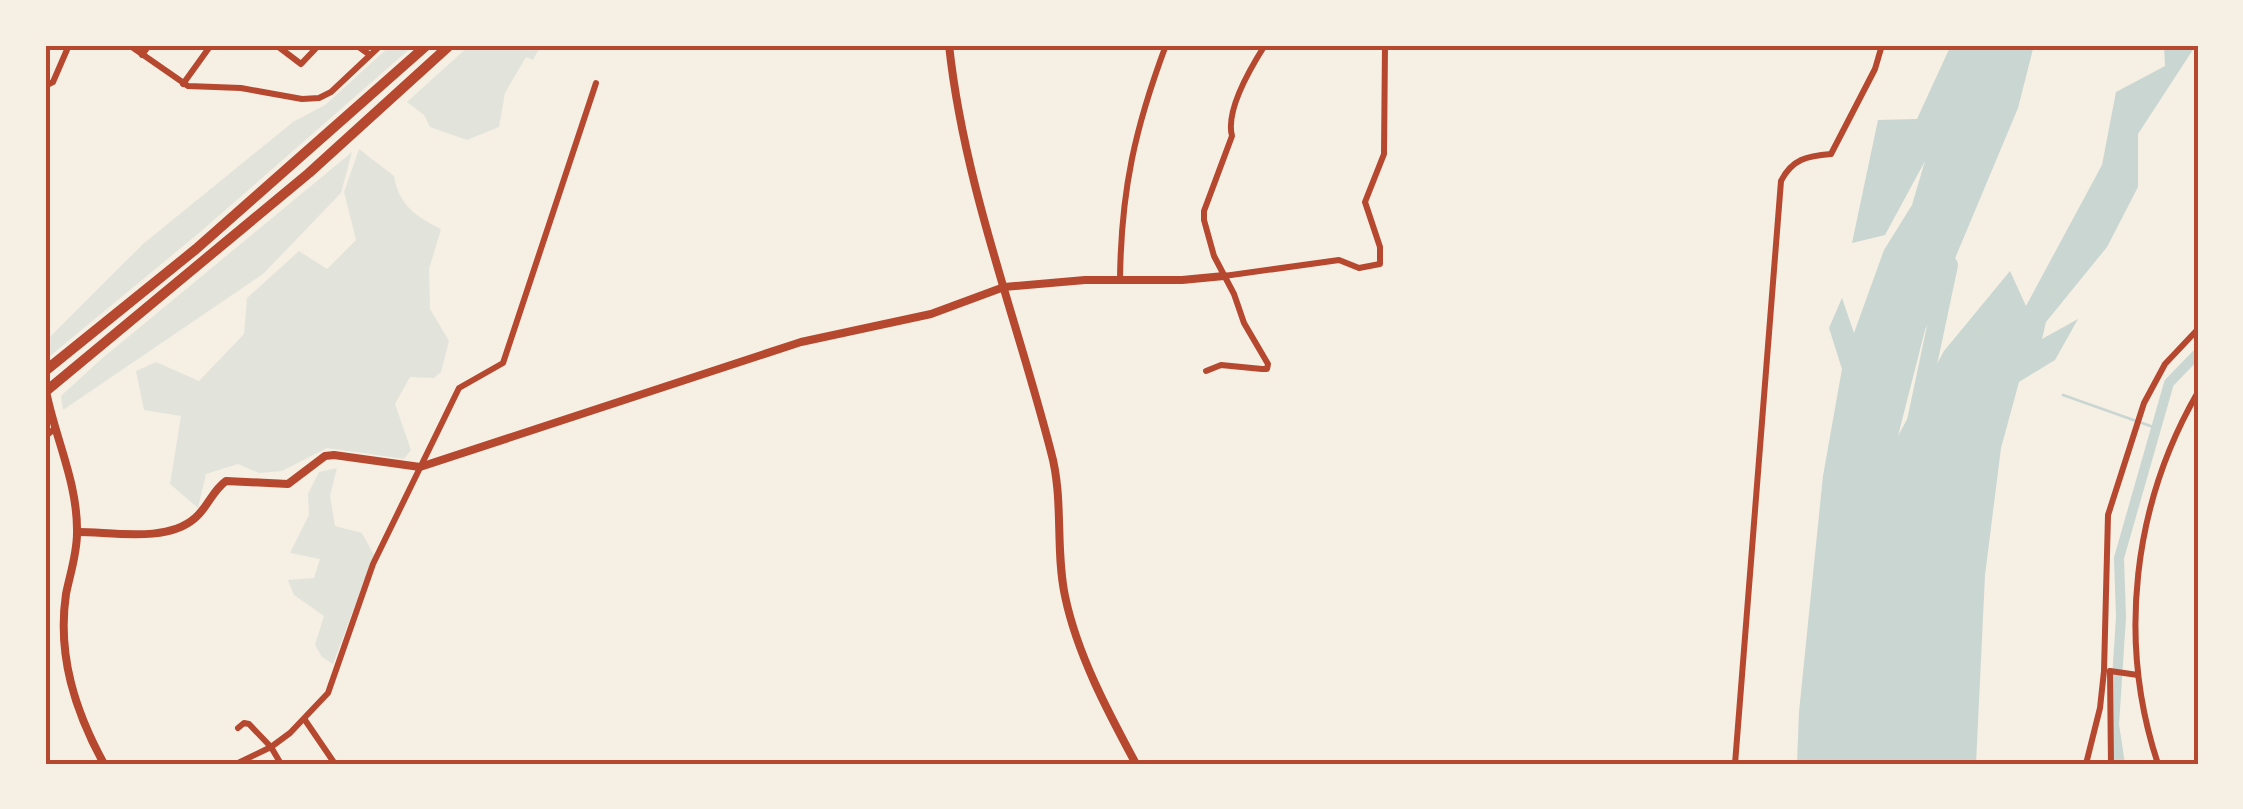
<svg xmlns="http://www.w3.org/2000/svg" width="2243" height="809" font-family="Commissioner,sans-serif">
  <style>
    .green { fill: #e2e4dc }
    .water { fill: #c9d6d2 }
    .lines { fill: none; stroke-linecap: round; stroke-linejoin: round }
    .stream { stroke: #c9d6d2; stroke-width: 2.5 }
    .canal { stroke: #c9d6d2; stroke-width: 10 }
    .river { stroke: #c9d6d2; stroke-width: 18 }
    .minor { stroke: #b5482f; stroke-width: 6 }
    .tertiary { stroke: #b5482f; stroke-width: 8 }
    .secondary { stroke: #b5482f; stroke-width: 8 }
    .motorway { stroke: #b5482f; stroke-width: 10 }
    .neatline { fill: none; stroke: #b5482f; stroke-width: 4 }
  </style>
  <rect width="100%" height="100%" fill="#f6efe4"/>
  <g class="green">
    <path d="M391,45H414L199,233L50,356L47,340L143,244L293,122L325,105Z"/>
    <path d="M470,45H541L533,60L526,57L505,93L499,127L467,140L430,127L424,115L407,102Z"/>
    <path d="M359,149L394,176C399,205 415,216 441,229L429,269L430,309L449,341L441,372L434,378L410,377L395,404L411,450L404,459L327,448L282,471L259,473L238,464L206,474L198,508L170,484L181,416L144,410L136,371L156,362L199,381L244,334L247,298L299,251L327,269L356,240L344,192Z"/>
    <path d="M352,152L341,193L263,274L63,410L61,396L99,361Z"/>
    <path d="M337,468L330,496L335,526L362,533L374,555L333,664L322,657L315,645L324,616L294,595L288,580L314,578L320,559L290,553L309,515L308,494L319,472Z"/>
  </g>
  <path class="water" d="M1951,45H2034L2018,108L1925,330L1898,436L1944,351L2010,271L2026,306L2102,165L2116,92L2165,66L2164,45H2196L2138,134V187L2107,247L2046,322L2042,339L2078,319L2055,360L2019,382L2001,448L1985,575L1976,764H1797L1799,712L1823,476L1842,369L1829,328L1842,298L1854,333L1884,250L1912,205L1925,161L1885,235L1852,243L1878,120L1917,119Z"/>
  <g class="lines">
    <path class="stream" d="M2063,395L2156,428"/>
    <path class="canal" d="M2120,764L2114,725L2121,617L2119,558L2169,383L2198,353"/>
    <path class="river" d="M1916,421L1949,265"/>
    <g class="minor">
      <path d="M129,45L188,86L241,88L302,99L319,98L331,92L381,45"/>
      <path d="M276,45L301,64L319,45"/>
      <path d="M356,45L370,55"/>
      <path d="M142,55L149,45"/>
      <path d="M183,84L211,45"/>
      <path d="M45,86L53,82L69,45"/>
      <path d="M1224,276L1339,260L1359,268L1380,264V247L1365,202L1384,154L1385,45"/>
      <path d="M1120,280C1121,190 1135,128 1166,45"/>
      <path d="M1206,371L1221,365L1262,369H1267L1268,364L1244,323L1234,294L1214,256L1204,220V211L1232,136C1225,110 1251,67 1265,45"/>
      <path d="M45,437L54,429"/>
      <path d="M2110,671L2111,764"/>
      <path d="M2110,671L2138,675"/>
      <path d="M305,720L335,764"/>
      <path d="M238,728L244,723L249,724L271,747L281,764"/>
      <path d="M236,764L271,747L290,733L328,693L373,564L459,388L503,363L596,83"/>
      <path d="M1735,764L1781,181C1792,159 1807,156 1831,154L1875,69L1882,45"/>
      <path d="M2086,764L2100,708L2104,671L2108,515L2144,403L2165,364L2198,329"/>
      <path d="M2158,764C2117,641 2133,504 2198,392"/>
    </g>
    <g class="tertiary">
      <path d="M46,391C55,438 78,483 77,533C77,554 70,574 66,594C57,655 75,711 104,764"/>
      <path d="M78,532C112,532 167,543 195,518C208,507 212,491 226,481L288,484L325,456L334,455L420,467L801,342L931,314L1004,287L1085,280H1182L1224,276"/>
    </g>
    <path class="secondary" d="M949,45C964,185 1016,316 1051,452C1064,499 1055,549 1065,596C1077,654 1108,712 1136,764"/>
    <g class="motorway">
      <path d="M45,371L196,249L427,45"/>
      <path d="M45,392L309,173L450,45"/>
    </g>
  </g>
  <rect width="2243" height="809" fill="none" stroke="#f6efe4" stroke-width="95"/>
  <rect x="48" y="48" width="2148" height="714" class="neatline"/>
</svg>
